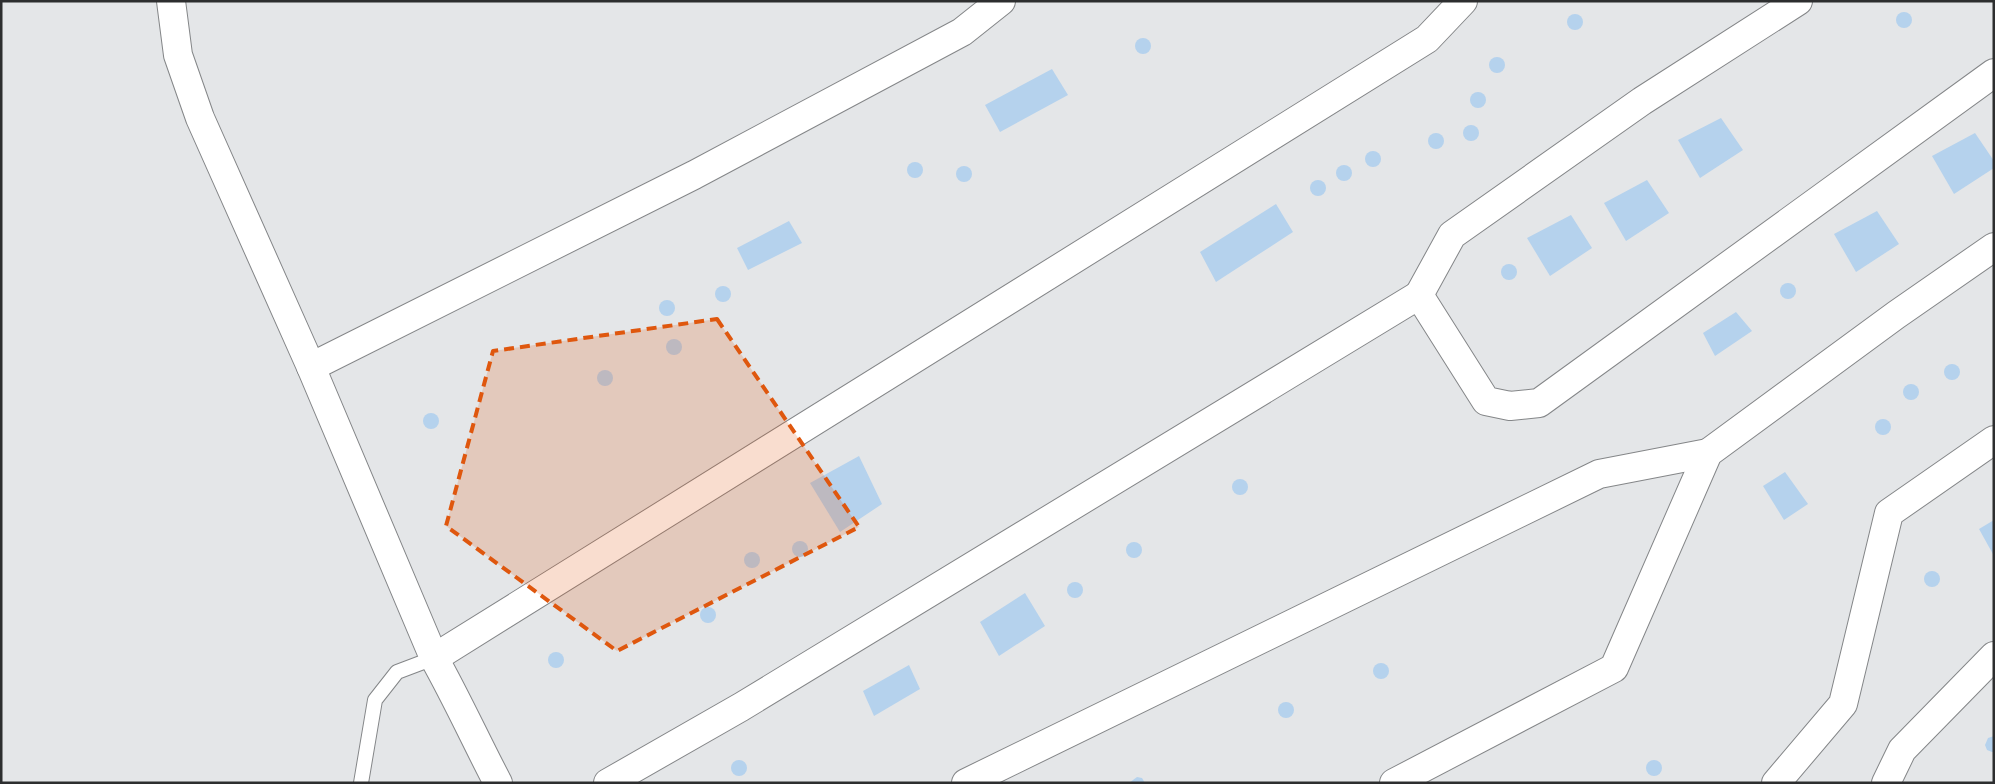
<svg xmlns="http://www.w3.org/2000/svg" width="1995" height="784" font-family="'Crimson Pro',serif">
  <style>
    .building { fill: #b5d2ed }
    .lines { fill: none; stroke-linecap: round; stroke-linejoin: round }
    .service-casing { stroke: #848688; stroke-width: 16 }
    .minor-casing { stroke: #848688; stroke-width: 30 }
    .service { stroke: #fff; stroke-width: 14 }
    .minor { stroke: #fff; stroke-width: 28 }
    .marked { fill: #df570e; fill-opacity: 0.2; stroke: #df570e; stroke-width: 4; stroke-dasharray: 10 6; stroke-linejoin: round }
  </style>
  <rect width="100%" height="100%" fill="#e4e6e8"/>
  <g class="building">
    <circle cx="1904" cy="20" r="8"/>
    <circle cx="1575" cy="22" r="8"/>
    <circle cx="1143" cy="46" r="8"/>
    <circle cx="1497" cy="65" r="8"/>
    <path d="M1052,69L1068,95L1000,132L985,105Z"/>
    <circle cx="1478" cy="100" r="8"/>
    <path d="M1721,118L1743,150L1700,178L1678,140Z"/>
    <circle cx="1471" cy="133" r="8"/>
    <circle cx="1436" cy="141" r="8"/>
    <path d="M1975,133L1994,161V168L1954,194L1932,156Z"/>
    <circle cx="1373" cy="159" r="8"/>
    <circle cx="915" cy="170" r="8"/>
    <circle cx="1344" cy="173" r="8"/>
    <circle cx="964" cy="174" r="8"/>
    <circle cx="1318" cy="188" r="8"/>
    <path d="M1647,180L1669,213L1626,241L1604,203Z"/>
    <path d="M1276,204L1293,232L1216,282L1200,252Z"/>
    <path d="M1877,211L1899,244L1856,272L1834,234Z"/>
    <path d="M1571,215L1592,248L1550,276L1527,238Z"/>
    <path d="M789,221L802,243L748,270L737,248Z"/>
    <circle cx="1509" cy="272" r="8"/>
    <circle cx="1788" cy="291" r="8"/>
    <circle cx="723" cy="294" r="8"/>
    <circle cx="667" cy="308" r="8"/>
    <path d="M1736,312L1752,331L1715,356L1703,333Z"/>
    <circle cx="674" cy="347" r="8"/>
    <circle cx="1952" cy="372" r="8"/>
    <circle cx="605" cy="378" r="8"/>
    <circle cx="1911" cy="392" r="8"/>
    <circle cx="431" cy="421" r="8"/>
    <circle cx="1883" cy="427" r="8"/>
    <path d="M859,456L882,504L840,532L810,483Z"/>
    <path d="M1785,472L1808,504L1784,520L1763,486Z"/>
    <circle cx="1240" cy="487" r="8"/>
    <path d="M1994,520V556L1979,529Z"/>
    <circle cx="800" cy="549" r="8"/>
    <circle cx="1134" cy="550" r="8"/>
    <circle cx="752" cy="560" r="8"/>
    <circle cx="1932" cy="579" r="8"/>
    <circle cx="1075" cy="590" r="8"/>
    <path d="M1025,593L1045,626L999,656L980,622Z"/>
    <circle cx="708" cy="615" r="8"/>
    <circle cx="556" cy="660" r="8"/>
    <circle cx="1381" cy="671" r="8"/>
    <path d="M909,665L920,689L874,716L863,691Z"/>
    <circle cx="1286" cy="710" r="8"/>
    <path d="M1994,736V752H1992L1987,750L1985,745L1988,738Z"/>
    <circle cx="739" cy="768" r="8"/>
    <circle cx="1654" cy="768" r="8"/>
    <path d="M1137,777L1142,778L1145,783H1129Z"/>
  </g>
  <g class="lines">
    <defs>
      <path id="service" d="M361,783L375,700L397,672L434,658"/>
      <g id="minor">
        <path d="M171,1L178,55L200,118L311,367"/>
        <path d="M1419,295L1452,235L1642,101L1798,1"/>
        <path d="M434,658L1427,39L1463,1"/>
        <path d="M498,783C476,741 457,699 434,658L311,367L694,175L962,32L1001,1"/>
        <path d="M608,783L741,707L1419,295L1486,401L1510,406L1539,403L1994,73"/>
        <path d="M966,783L1599,474L1708,453"/>
        <path d="M1394,783L1614,668L1708,453L1896,315L1994,247"/>
        <path d="M1776,783L1843,704L1889,513L1994,440"/>
        <path d="M1886,783L1902,750L1994,656"/>
      </g>
    </defs>
    <use href="#service" class="service-casing"/>
    <use href="#minor" class="minor-casing"/>
    <use href="#service" class="service"/>
    <use href="#minor" class="minor"/>
  </g>
  <path class="marked" d="M717,319L859,527L617,651L446,526L493,351Z"/>
  <rect width="1995" height="784" fill="none" stroke="#2d2e2f" stroke-width="5"/>
</svg>
